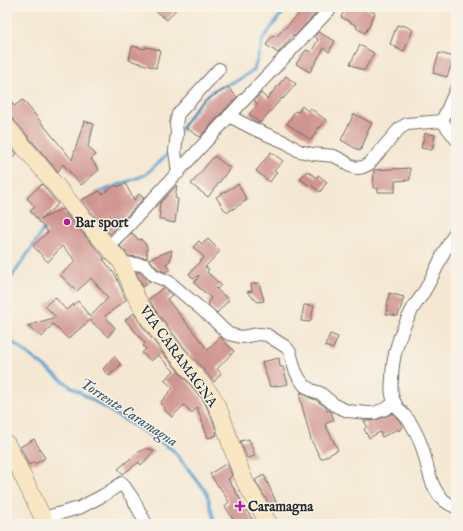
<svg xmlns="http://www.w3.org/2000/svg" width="463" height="531" font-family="'IM FELL English',serif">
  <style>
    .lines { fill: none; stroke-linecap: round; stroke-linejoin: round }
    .stream { stroke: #59a1d0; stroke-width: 3 }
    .building { fill: #d09490 }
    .street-casing { stroke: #726d66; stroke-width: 14 }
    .secondary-casing { stroke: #726d66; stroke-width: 18 }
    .street { stroke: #fff; stroke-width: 12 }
    .secondary { stroke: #f9e7c3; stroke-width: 17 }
    .poi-dot { fill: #b5179e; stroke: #f7f3e8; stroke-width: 1.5 }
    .labels { text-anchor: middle; stroke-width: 3; stroke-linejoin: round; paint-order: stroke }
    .poi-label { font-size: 14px; font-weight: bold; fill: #2b2b2b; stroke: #f7f3e8; text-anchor: start }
    .street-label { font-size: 14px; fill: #2b2b2b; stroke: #f7f3e8 }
    .water-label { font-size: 15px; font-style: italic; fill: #3d5a6d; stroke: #f7f3e8 }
  </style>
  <rect width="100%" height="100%" fill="#f7f3e8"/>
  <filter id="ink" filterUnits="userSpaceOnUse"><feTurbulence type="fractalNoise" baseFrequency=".025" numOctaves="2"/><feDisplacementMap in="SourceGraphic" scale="8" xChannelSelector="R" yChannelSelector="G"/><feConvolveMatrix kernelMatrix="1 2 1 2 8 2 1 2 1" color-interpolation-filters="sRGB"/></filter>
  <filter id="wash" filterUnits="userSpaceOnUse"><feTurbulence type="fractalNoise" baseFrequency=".012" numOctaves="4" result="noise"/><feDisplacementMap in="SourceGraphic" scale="16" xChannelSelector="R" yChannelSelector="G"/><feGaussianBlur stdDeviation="0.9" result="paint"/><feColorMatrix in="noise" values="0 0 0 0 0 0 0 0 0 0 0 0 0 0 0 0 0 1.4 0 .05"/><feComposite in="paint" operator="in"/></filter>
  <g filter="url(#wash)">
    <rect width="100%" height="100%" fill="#f5e8d3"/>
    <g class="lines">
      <g class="stream">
        <path d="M181,130L184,124L199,104L212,91L238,80L254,70L263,39L279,17L289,7"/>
        <path d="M97,193L145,175L169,153L171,149"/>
        <path d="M7,284L33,246L42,231L48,226"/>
        <path d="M7,338L71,387L173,450L207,493L215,524"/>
      </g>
    </g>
    <g id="blocks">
      <g class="building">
        <path d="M150,7H178L167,20Z"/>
        <path d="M306,7H322L295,36L293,35L286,44L278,53L266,45L273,35L276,37Z"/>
        <path d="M346,7H364L375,13L370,22L371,23L365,33L356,28L357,26L341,17Z"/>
        <path d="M397,25L402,26L403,25L413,30L404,51L396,48V47L390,44Z"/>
        <path d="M318,32L335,41L329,52L324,48L310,72L296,64L306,50L311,52L318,40L315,36Z"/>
        <path d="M360,45L374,53L364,71L350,64Z"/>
        <path d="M132,46L145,49L146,47L160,50L156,68L129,60Z"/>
        <path d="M439,53L454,57L447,77L433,73Z"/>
        <path d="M286,76L296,84L283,99L282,98L260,123L249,114L258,104L254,101L261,93L267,99Z"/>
        <path d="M228,87L237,97L221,114V113L219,116L200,137L186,128L205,101Z"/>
        <path d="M7,96L14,106L23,100L72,160L84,121L94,124L88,146L96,155L91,159L99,170L81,185L63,164L58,172L15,121L11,118L7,117Z"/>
        <path d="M302,106L308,111L310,108L326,120L320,128L319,127L311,140L287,124L295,111L298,112Z"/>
        <path d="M354,114L372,123L367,133H368L360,151L341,140Z"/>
        <path d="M425,133L435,135L432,150L421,148Z"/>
        <path d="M7,142L17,154L7,162Z"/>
        <path d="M271,152L283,161L274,171L277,172L270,182L256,171Z"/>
        <path d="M214,156L230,168L208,197L191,184Z"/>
        <path d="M410,168V180L395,181V192H378V188H373L374,170Z"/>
        <path d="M307,171L317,178L318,175L327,182L320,192L311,185L310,186L300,179Z"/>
        <path d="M125,183L134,200L139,194L144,198L110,234L81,200L100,191L102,194L116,185L118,187Z"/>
        <path d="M42,184L58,204L41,219L62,209L105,259H103L116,276L126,300L105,316L115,328L108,337L90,320L68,339L53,324L42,337L27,326L56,317L45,306L55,297L66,310L78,301L90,317L108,298L91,278L77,291L60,275L76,261L62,246L48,262L33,246L48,232L30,211L35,207L27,198Z"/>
        <path d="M238,184L247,200L228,212L224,209L216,197Z"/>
        <path d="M177,185L175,198L178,199L175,223L165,221V219H159L160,212H159L160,203Z"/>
        <path d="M132,233L139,240L141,239L147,246V258L129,256L120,246Z"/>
        <path d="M208,239L220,251L205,267L209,269L207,272L221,285L217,289L215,288L229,300L217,313L209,306L208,302L211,298L194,283L199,276L198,275L194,279L189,274L204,257L193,247L199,241L202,244Z"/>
        <path d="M172,250L170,261L166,264L170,270L165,272L158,269L149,259Z"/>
        <path d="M136,272H141L150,282L143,287Z"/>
        <path d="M259,283L264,301L258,302L247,292L252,291L251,284Z"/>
        <path d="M163,288L172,295L167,299L208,350L220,337L234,351L217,369L221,373L214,382L178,340L158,314L149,299Z"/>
        <path d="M389,293L404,297L398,316L386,314Z"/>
        <path d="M304,305L314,306L310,322L301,321Z"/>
        <path d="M134,313L142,326L162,352L204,401L213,421L217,435L208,438L197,407L192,413L184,405L172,417L163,409L165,408L160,403L173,388L164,380L174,371L158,355L151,361L142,353L146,349L143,346L145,343L125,320Z"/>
        <path d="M330,334L338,337L333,349L325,346Z"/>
        <path d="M114,356L121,365L109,376L103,369Z"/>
        <path d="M279,358L280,367H283L288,384L270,387L262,362Z"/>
        <path d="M301,392L308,397L316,400L326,407L327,411L329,410L331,412L334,420L325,424L338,450L321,459L311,440L300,398Z"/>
        <path d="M393,413L403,426L399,431L398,429L382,437L380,432L369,438L364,429L367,426L364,421L376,420Z"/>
        <path d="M34,439L45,458L35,464L34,462L29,465L20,447Z"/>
        <path d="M249,439L255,456L247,458L240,441Z"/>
        <path d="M147,448L154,451L141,465L139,462L123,474L118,469L137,453Z"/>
        <path d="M227,463L232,476L228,479L255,524H236L225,506L229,502L219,486H218L210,474Z"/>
        <path d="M264,475L277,504L271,507L255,480Z"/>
      </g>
    </g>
  </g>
  <g filter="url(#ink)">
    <use href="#blocks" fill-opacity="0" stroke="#726d66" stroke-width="1"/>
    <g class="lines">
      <defs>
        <g id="street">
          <path d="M229,116L254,129L287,143L299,151L313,154L334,156L344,161L350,166L357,168L363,167L369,164L400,128L407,124L442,121L456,90"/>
          <path d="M442,121L456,139"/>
          <path d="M178,173L175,151L177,133L176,124L178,114L219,69"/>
          <path d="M456,231C452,238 448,245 444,252C438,265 432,278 425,290C421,297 416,303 412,310C400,332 392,355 392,380C391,387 391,396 395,403C398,410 406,416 410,422C415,430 420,441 423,450C429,471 431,499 456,507"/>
          <path d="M109,247L245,99L332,7"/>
          <path d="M122,263L145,265L153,275L169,282L174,286L214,320L224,330L229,334L241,337L259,334L267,335L286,347L290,352L295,370L299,378L304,385L311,390L320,393L336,406L348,411L367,413H374L385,409L395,403"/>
          <path d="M43,518L79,508L104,495L122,483L133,499L146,524"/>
        </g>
        <g id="secondary">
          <path d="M7,127L40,166L82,217L122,263L136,297L150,320L170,346L212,396L222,417L232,448L245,482L269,524"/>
          <path d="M7,444L46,524"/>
        </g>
      </defs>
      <use href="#street" class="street-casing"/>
      <use href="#secondary" class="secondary-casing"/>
      <use href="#street" class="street"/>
      <use href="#secondary" class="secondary"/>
    </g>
  </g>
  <g class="poi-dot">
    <circle cx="67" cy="222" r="4"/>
    <path d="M238 500h4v4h4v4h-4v4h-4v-4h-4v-4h4z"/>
  </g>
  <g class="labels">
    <g class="poi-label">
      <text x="75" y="227">Bar sport</text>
      <text x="248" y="511">Caramagna</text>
    </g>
    <g class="street-label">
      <text transform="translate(179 356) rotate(54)" y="5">VIA CARAMAGNA</text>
    </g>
    <g class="water-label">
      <text transform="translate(129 412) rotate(33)" y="5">Torrente Caramagna</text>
    </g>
  </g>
  <rect width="463" height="531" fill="none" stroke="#f7f3e8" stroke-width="24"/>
</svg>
